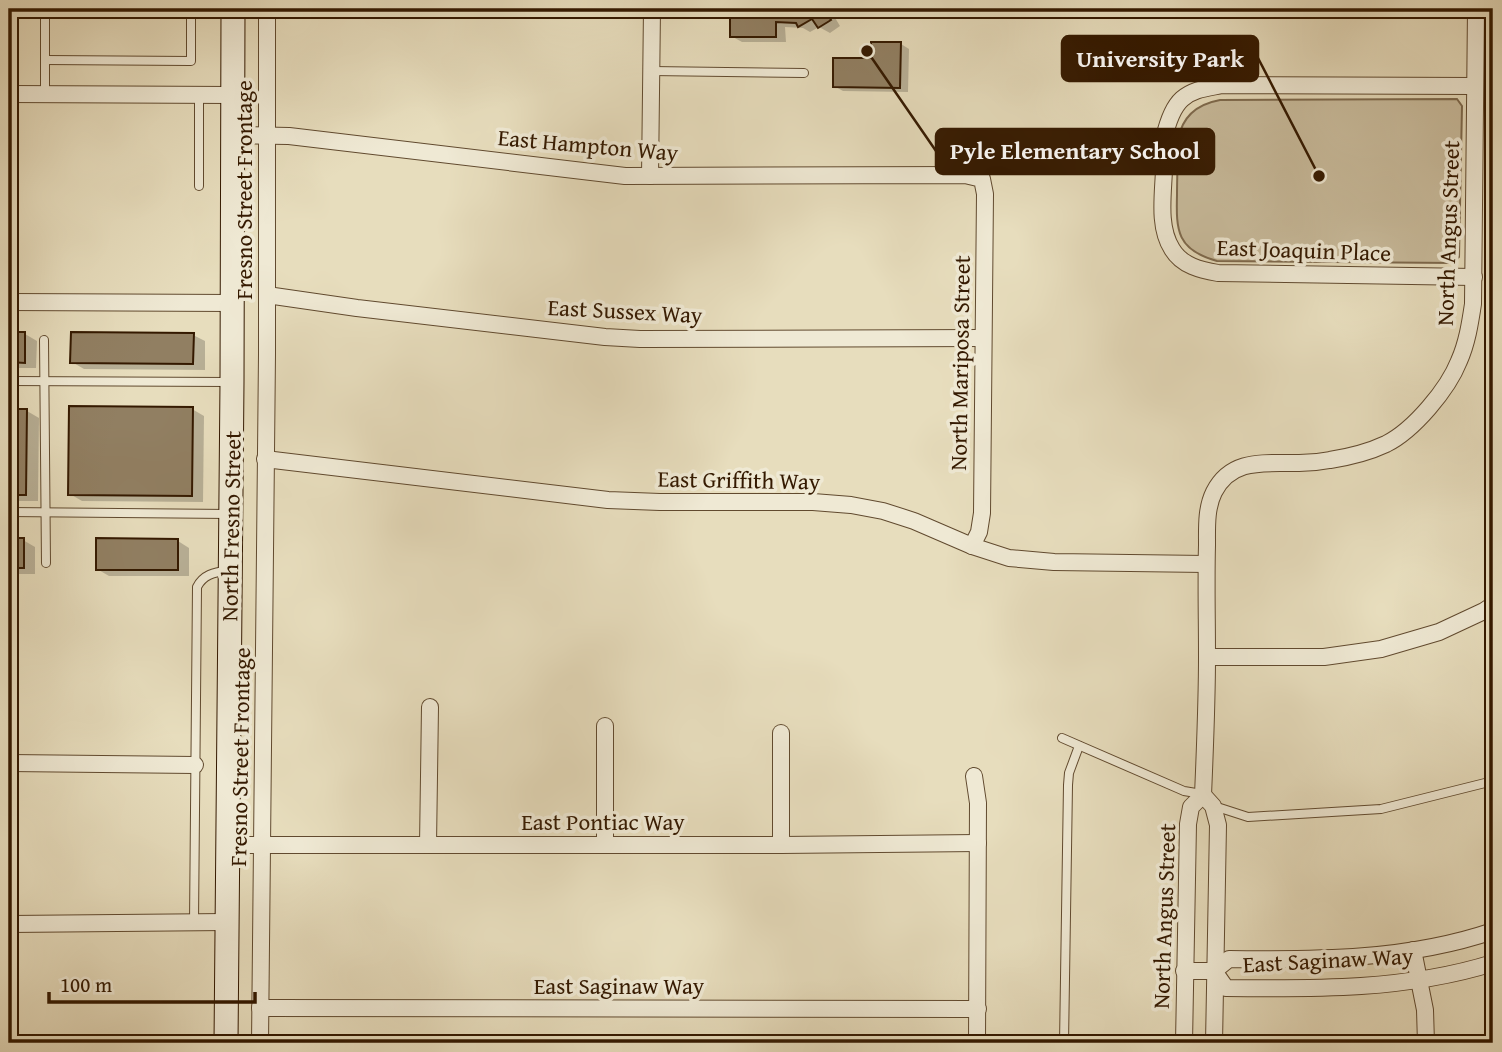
<svg xmlns="http://www.w3.org/2000/svg" width="1502" height="1052" font-family="'Gentium Book Plus',serif">
  <style>
    .green { fill: #c9bc9d; stroke: #7e6a4e; stroke-width: 2 }
    .shadow { fill: #0003 }
    .building { fill: #917f62; stroke: #341900; stroke-width: 2 }
    .lines { fill: none; stroke-linecap: round; stroke-linejoin: round }
    .lane-casing { stroke: #614a2f; stroke-width: 10 }
    .street-casing { stroke: #614a2f; stroke-width: 18 }
    .secondary-casing { stroke: #341900; stroke-width: 25 }
    .lane { stroke: #efe9d4; stroke-width: 8 }
    .street { stroke: #efe9d4; stroke-width: 16 }
    .secondary { stroke: #efe9d4; stroke-width: 23 }
    .labels { text-anchor: middle; stroke-width: 7; stroke-linejoin: round; paint-order: stroke }
    .street-label { font-size: 23px; fill: #341900; stroke: #efe9d4 }
    .leader { fill: none; stroke: #341900; stroke-width: 2.5 }
    .callout-dot { fill: #341900; stroke: #efe9d4; stroke-width: 2.5 }
    .callout { fill: #341900; stroke: #341900; stroke-width: 2.5 }
    .callout-label { font-size: 24px; text-anchor: middle; font-weight: bold; fill: #fff }
  </style>
  <rect width="100%" height="100%" fill="#e7ddbd"/>
  <filter id="stains"><feTurbulence type="fractalNoise" baseFrequency=".00286" numOctaves="4"/><feColorMatrix values="0 0 0 0 .2 0 0 0 0 .09 0 0 0 0 .02 0 0 0 .5 -.17"/></filter>
  <radialGradient id="worn" r=".72"><stop offset=".6" stop-color="#630" stop-opacity="0"/><stop offset="1" stop-color="#630" stop-opacity=".3"/></radialGradient>
  <path class="green" d="M1457,99L1462,106L1459,257L1454,263L1217,261C1177,250 1176,231 1177,195C1177,176 1178,158 1178,140C1182,116 1198,104 1220,100Z"/>
  <g class="shadow">
    <path d="M732,9H854V17L834,16L840,26L830,33L819,27L810,32L803,28L785,27L786,42H742L731,36Z"/>
    <path d="M901,44L909,49L908,92L843,91L834,86Z"/>
    <path d="M9,334H25L37,341L36,368H9Z"/>
    <path d="M193,335L205,341V370L84,369L72,362Z"/>
    <path d="M192,409L204,416L203,502L82,501L70,494Z"/>
    <path d="M9,411H27L39,418L38,501H9Z"/>
    <path d="M9,540H23L35,547V574H9Z"/>
    <path d="M178,541L189,548V576H109L97,569Z"/>
  </g>
  <g class="building">
    <path d="M730,9H830L826,11L831,20L818,28L812,19L798,27L796,23L776,22V37H730Z"/>
    <path d="M871,42H901L900,88L833,87V58H871Z"/>
    <path d="M9,332H25V363L9,362Z"/>
    <path d="M71,332L194,333L193,364L70,363Z"/>
    <path d="M69,406L193,407L192,496L68,495Z"/>
    <path d="M9,409H27L26,495H9Z"/>
    <rect x="9" y="538" width="15" height="30"/>
    <path d="M96,538L178,539V570H96Z"/>
  </g>
  <g class="lines">
    <defs>
      <g id="lane">
        <path d="M45,60L191,61V9"/>
        <path d="M651,71L804,73"/>
        <path d="M45,94V9"/>
        <path d="M199,95V186"/>
        <path d="M9,278L10,302"/>
        <path d="M44,340L46,563"/>
        <path d="M9,381L229,382"/>
        <path d="M9,512L230,514"/>
        <path d="M1062,738L1184,791L1202,794"/>
        <path d="M1214,806L1248,817L1381,809L1493,781"/>
        <path d="M194,923L197,587C203,575 214,572 227,571"/>
        <path d="M1064,1043L1068,785L1069,773L1079,746"/>
      </g>
      <g id="street">
        <path d="M9,94L232,95"/>
        <path d="M233,135L289,136L625,176L965,175L982,179L985,194L982,513L979,532L972,546"/>
        <path d="M650,176L652,9"/>
        <path d="M1474,277L1218,273C1201,270 1182,266 1172,249C1158,227 1163,196 1164,170C1164,160 1163,148 1164,138C1167,125 1172,108 1182,99C1193,89 1208,88 1222,85L1475,86"/>
        <path d="M267,295L357,308L605,337L640,339L983,338"/>
        <path d="M9,302L233,303"/>
        <path d="M265,459L608,500L660,502H813L851,505L883,511L914,521L972,546L1009,558L1054,562L1206,564"/>
        <path d="M1207,657H1324L1381,649L1439,632L1484,611L1493,605"/>
        <path d="M9,763L195,765"/>
        <path d="M974,776L978,803L977,1043"/>
        <path d="M1203,795L1213,806L1218,825L1214,1043"/>
        <path d="M227,845H781L978,843"/>
        <path d="M428,845L430,707"/>
        <path d="M605,845V726"/>
        <path d="M781,845V733"/>
        <path d="M9,924L226,922"/>
        <path d="M1413,950L1425,1010L1426,1043"/>
        <path d="M1184,971H1214L1229,959C1318,960 1408,960 1493,931"/>
        <path d="M1214,971L1226,988C1316,989 1407,990 1493,963"/>
        <path d="M260,1008L978,1009"/>
        <path d="M260,1043L267,354V9"/>
        <path d="M1184,1043L1188,824L1191,807L1203,795C1205,749 1207,702 1207,656C1207,619 1206,582 1207,545C1207,527 1206,508 1214,492C1232,457 1266,464 1299,463C1309,463 1320,462 1330,460C1349,457 1369,452 1386,444C1414,430 1448,389 1459,361C1467,343 1470,324 1473,304L1476,9"/>
      </g>
      <path id="secondary" d="M226,1043L232,382L233,9"/>
    </defs>
    <use href="#lane" class="lane-casing"/>
    <use href="#street" class="street-casing"/>
    <use href="#secondary" class="secondary-casing"/>
    <use href="#lane" class="lane"/>
    <use href="#street" class="street"/>
    <use href="#secondary" class="secondary"/>
  </g>
  <g class="labels">
    <g class="street-label">
      <text transform="translate(588 145) rotate(5)" y="8">East Hampton Way</text>
      <text transform="translate(244 190) rotate(-90)" y="8">Fresno Street Frontage</text>
      <text transform="translate(1448 233) rotate(-88)" y="8">North Angus Street</text>
      <text transform="translate(1304 250) rotate(2)" y="8">East Joaquin Place</text>
      <text transform="translate(625 311) rotate(3)" y="8">East Sussex Way</text>
      <text transform="translate(960 363) rotate(-89)" y="8">North Mariposa Street</text>
      <text transform="translate(739 480) rotate(1)" y="8">East Griffith Way</text>
      <text transform="translate(231 526) rotate(-89)" y="8">North Fresno Street</text>
      <text transform="translate(240 757) rotate(-89)" y="8">Fresno Street Frontage</text>
      <text x="603" y="830">East Pontiac Way</text>
      <text transform="translate(1164 916) rotate(-88)" y="8">North Angus Street</text>
      <text transform="translate(1328 960) rotate(-3)" y="8">East Saginaw Way</text>
      <text x="619" y="994">East Saginaw Way</text>
    </g>
  </g>
  <path class="leader" d="M1319 176L1258 58M867 51L936 151"/>
  <g class="callout-dot">
    <circle cx="1319" cy="176" r="7"/>
    <circle cx="867" cy="51" r="7"/>
  </g>
  <g class="callout">
    <rect x="1062" y="36" width="196" height="45" rx="7"/>
    <rect x="936" y="129" width="278" height="45" rx="7"/>
  </g>
  <g class="callout-label">
    <text x="1160" y="67">University Park</text>
    <text x="1075" y="159">Pyle Elementary School</text>
  </g>
  <rect width="1502" height="1052" fill="none" stroke="#e7ddbd" stroke-width="35"/>
  <rect x="10" y="10" width="1481" height="1031" fill="none" stroke="#341900" stroke-width="3.5"/>
  <rect x="18" y="18" width="1467" height="1017" fill="none" stroke="#341900" stroke-width="2"/>
  <path d="M49 992v10h206v-10" fill="none" stroke="#341900" stroke-width="3.5"/>
  <text x="60" y="992" font-size="21" fill="#341900" stroke="#efe9d4" stroke-width="5" paint-order="stroke">100 m</text>
  <rect width="100%" height="100%" filter="url(#stains)"/>
  <rect width="100%" height="100%" fill="url(#worn)"/>
</svg>
